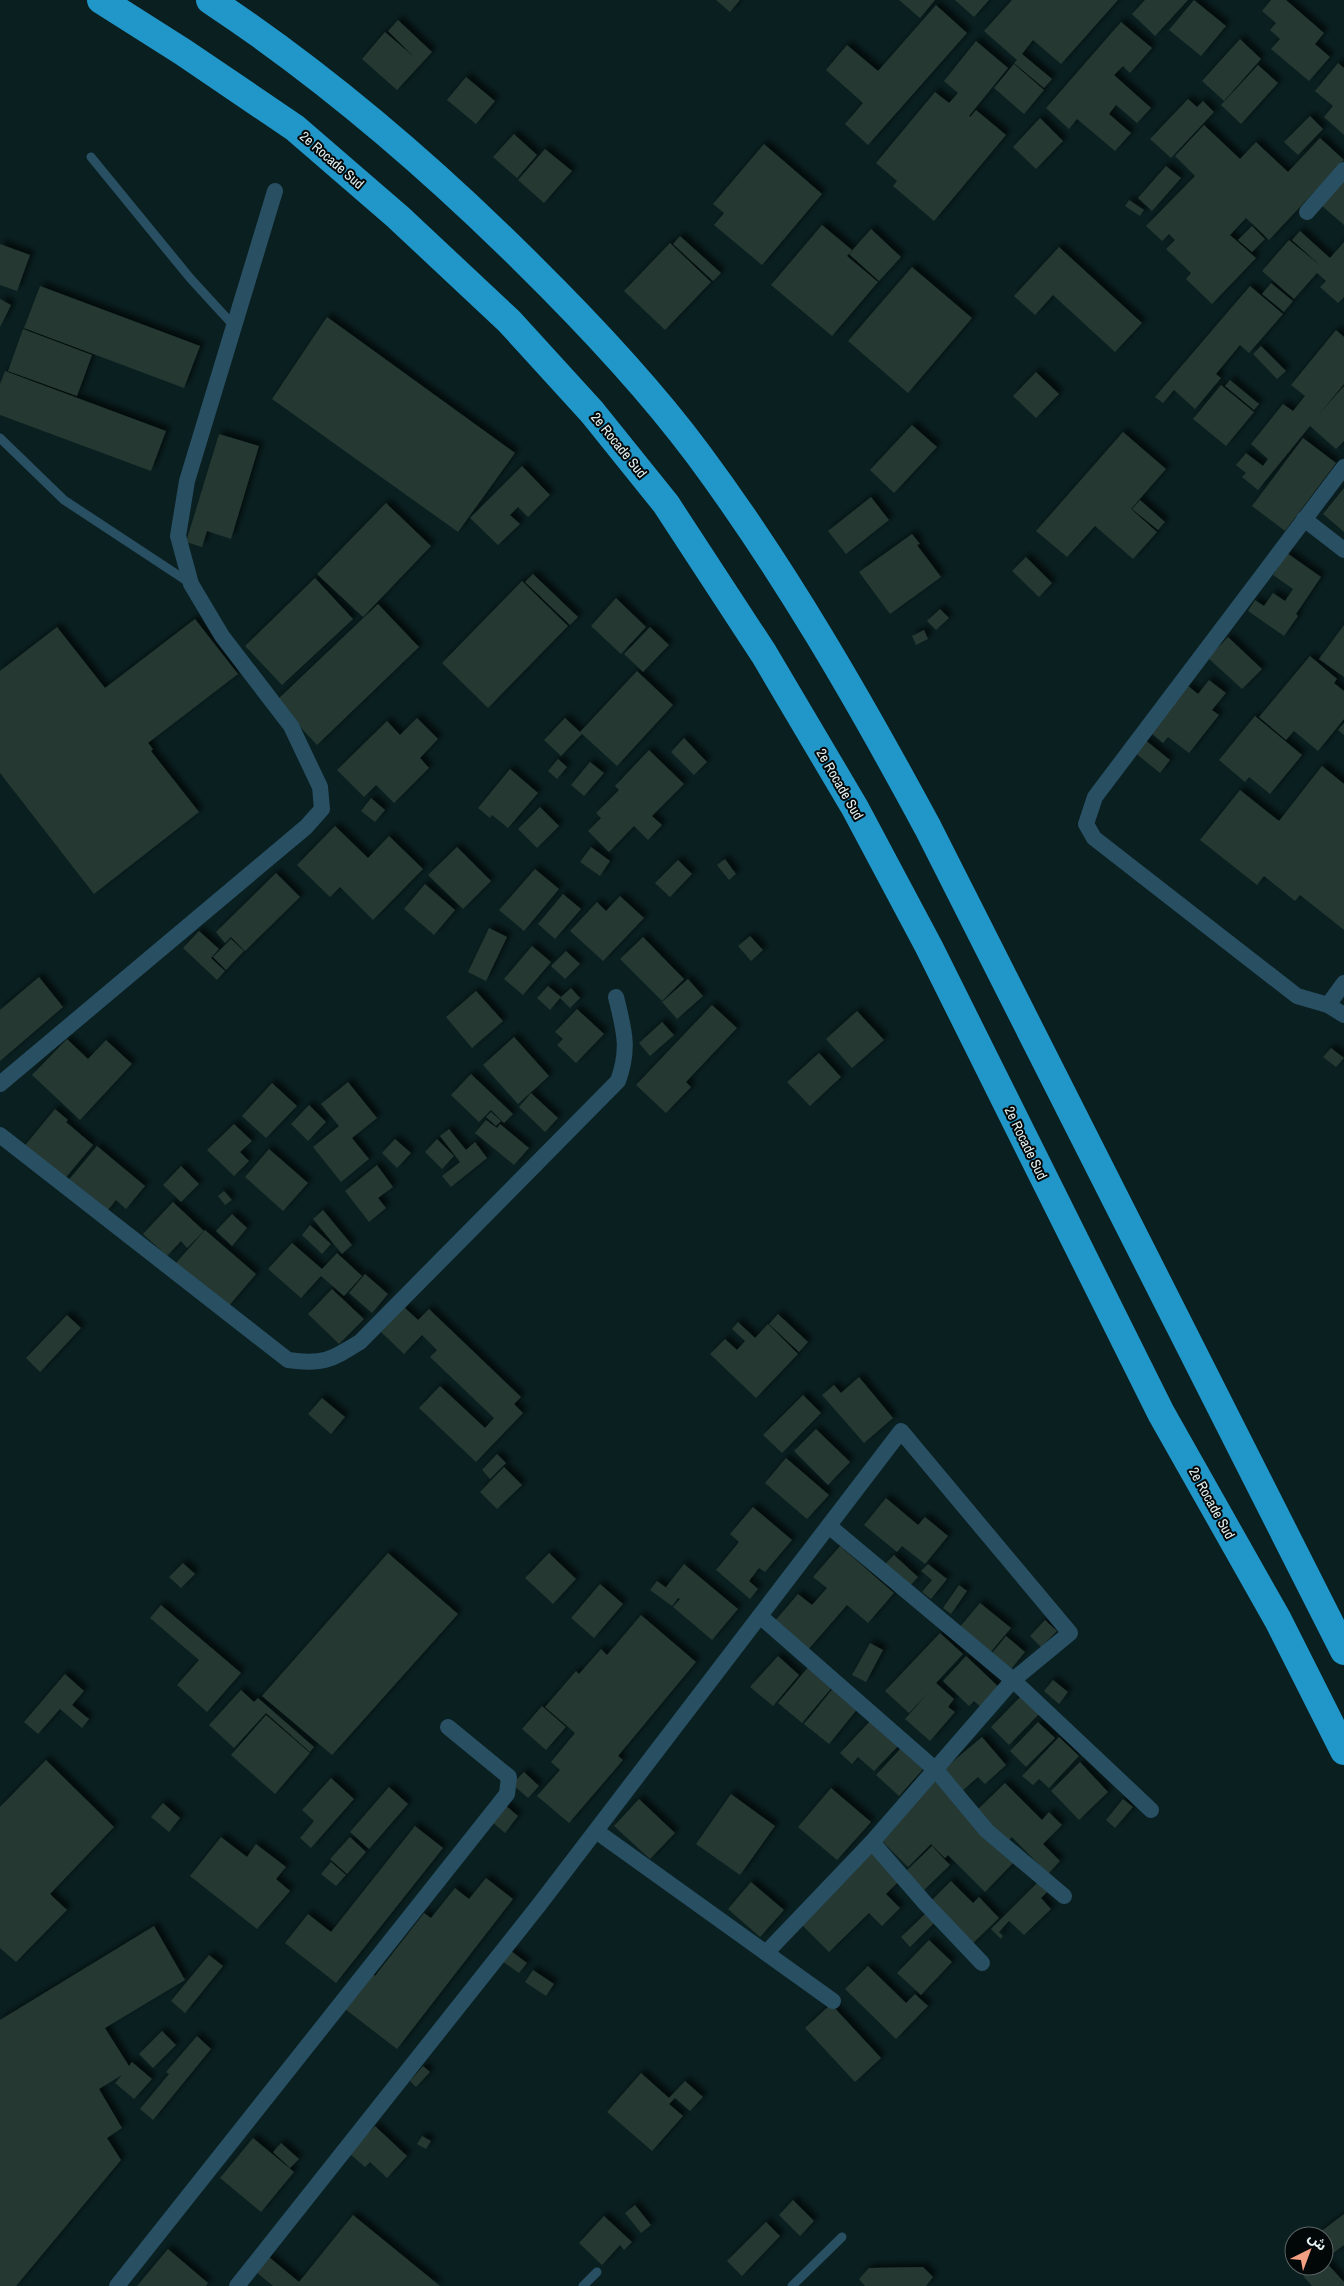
<svg xmlns="http://www.w3.org/2000/svg" width="1344" height="2286" font-family="'Archivo Narrow','Noto Sans Arabic',sans-serif">
  <style>
    .building { fill: #253831; filter: url(#shadow) }
    .lines { fill: none; stroke-linecap: round; stroke-linejoin: round }
    .service { stroke: #294f63; stroke-width: 9 }
    .minor { stroke: #294f63; stroke-width: 16 }
    .motorway { stroke: #2196c8; stroke-width: 28 }
    .labels { text-anchor: middle; stroke-width: 4; stroke-linejoin: round; paint-order: stroke }
    .street-label { font-size: 14px; fill: #e1eeee; stroke: #020708 }
  </style>
  <defs>
    <filter id="shadow"><feDropShadow dx="4.5" dy="-4.5" stdDeviation="2.5" flood-color="#0009"/></filter>
  </defs>
  <rect width="100%" height="100%" fill="#0a1f20"/>
  <g class="building">
    <path d="M716,0H740L730,12Z"/>
    <path d="M899,0H935L920,18Z"/>
    <path d="M955,0H989L974,17Z"/>
    <path d="M1012,0H1118L1061,64L1033,40L1022,54L1052,79L1044,88L1014,63L1017,60L984,31Z"/>
    <path d="M1145,0H1188L1155,36L1132,14Z"/>
    <path d="M1194,0L1226,26L1201,56L1169,30Z"/>
    <path d="M1271,0H1286L1324,33L1315,44L1330,57L1309,81L1271,49L1280,39L1270,30L1276,23L1262,11Z"/>
    <path d="M936,5L967,33L868,145L845,124L863,103L826,70L847,45L878,71Z"/>
    <path d="M398,20L432,52L397,90L362,59L385,32L414,57L388,31Z"/>
    <path d="M1121,22L1152,48L1130,73L1123,66L1114,75L1151,108L1137,123L1116,105L1109,114L1131,133L1115,151L1077,119L1069,129L1046,108Z"/>
    <path d="M1240,39L1261,59L1224,101L1202,81Z"/>
    <path d="M976,41L1008,68L969,116L970,117L976,110L1006,135L934,221L893,186L897,181L876,163L935,92L949,103L958,93L944,81Z"/>
    <path d="M1338,63L1344,68V135L1324,117L1333,106L1315,91Z"/>
    <path d="M1014,64L1044,90L1024,114L994,88Z"/>
    <path d="M1258,65L1278,83L1241,124L1221,105Z"/>
    <path d="M466,77L495,101L476,124L447,100Z"/>
    <path d="M1188,99L1197,107L1203,101L1214,112L1171,158L1150,139Z"/>
    <path d="M1310,116L1323,129L1298,155L1284,142Z"/>
    <path d="M1040,118L1063,141L1036,169L1013,147Z"/>
    <path d="M1204,125L1240,159L1256,142L1288,172L1320,138L1344,160L1269,240L1246,218L1230,235L1256,258L1212,304L1186,279L1191,273L1166,249L1175,240L1169,234L1162,241L1146,226L1195,176L1175,156Z"/>
    <path d="M514,134L537,155L517,178L493,157Z"/>
    <path d="M764,144L822,194L762,265L714,225L724,213L713,204Z"/>
    <path d="M545,149L572,171L544,203L518,180Z"/>
    <path d="M1166,166L1181,178L1152,211L1138,198Z"/>
    <path d="M1344,181V225L1322,206Z"/>
    <path d="M1129,200L1144,210L1140,216L1125,206Z"/>
    <path d="M822,225L852,250L847,256L878,282L832,336L771,285Z"/>
    <path d="M1252,226L1265,239L1252,252L1238,240Z"/>
    <path d="M871,229L901,257L879,281L849,254Z"/>
    <path d="M1300,231L1330,258L1344,242V297L1338,303L1320,287L1326,281L1317,273L1294,299L1262,271L1289,240L1322,267L1292,240Z"/>
    <path d="M680,236L721,273L713,281L673,244Z"/>
    <path d="M670,243L711,282L665,330L624,291Z"/>
    <path d="M0,244L30,255L17,291L0,285Z"/>
    <path d="M1059,247L1142,323L1115,352L1053,295L1035,315L1014,296Z"/>
    <path d="M912,267L972,318L908,393L848,341Z"/>
    <path d="M1271,283L1293,301L1284,312L1262,294Z"/>
    <path d="M40,286L200,346L184,388L24,328Z"/>
    <path d="M1250,286L1283,314L1249,353L1240,345L1216,374L1221,378L1195,409L1174,390L1163,403L1155,397Z"/>
    <path d="M0,299L11,305L0,327Z"/>
    <path d="M327,317L515,453L458,532L272,399Z"/>
    <path d="M23,329L92,355L77,396L8,371Z"/>
    <path d="M1336,330L1344,337V384L1320,413L1344,386V441L1336,449L1310,426L1258,490L1242,477L1246,473L1236,465L1246,453L1263,466L1268,459L1251,444L1283,404L1293,411L1305,396L1291,385Z"/>
    <path d="M1261,346L1286,371L1277,379L1253,354Z"/>
    <path d="M5,371L166,431L151,471L0,415V384Z"/>
    <path d="M1036,372L1059,394L1036,418L1013,396Z"/>
    <path d="M1230,380L1259,404L1254,410L1225,386Z"/>
    <path d="M1221,385L1254,412L1226,446L1193,419Z"/>
    <path d="M912,425L937,447L894,493L870,470Z"/>
    <path d="M1123,432L1166,469L1131,509L1157,532L1133,559L1095,526L1067,557L1036,531Z"/>
    <path d="M219,434L259,446L231,539L207,531L202,547L186,542Z"/>
    <path d="M1303,438L1336,463L1285,531L1252,506Z"/>
    <path d="M522,466L550,495L528,517L518,507L510,515L520,524L498,545L470,518Z"/>
    <path d="M1344,488V532L1323,514Z"/>
    <path d="M871,497L889,520L846,554L828,531Z"/>
    <path d="M1140,500L1165,522L1158,530L1132,509Z"/>
    <path d="M386,503L431,546L363,617L317,574Z"/>
    <path d="M912,534L920,544L917,545L941,577L890,614L859,572Z"/>
    <path d="M1287,553L1321,577L1296,614L1298,616L1284,636L1248,611L1255,600L1264,606L1273,593L1285,601L1293,589L1273,575Z"/>
    <path d="M1026,557L1052,583L1039,597L1012,571Z"/>
    <path d="M533,574L578,617L570,625L525,582Z"/>
    <path d="M315,578L353,619L282,685L245,646Z"/>
    <path d="M522,581L568,626L488,708L442,663Z"/>
    <path d="M616,598L646,627L621,654L591,626Z"/>
    <path d="M378,604L419,647L317,745L276,701Z"/>
    <path d="M940,609L949,618L936,630L927,621Z"/>
    <path d="M195,619L238,674L148,743L153,749L151,751L199,812L94,894L0,773V671L57,627L105,688Z"/>
    <path d="M1344,625V677L1319,659Z"/>
    <path d="M650,627L669,645L643,672L624,654Z"/>
    <path d="M924,630L928,639L916,645L912,636Z"/>
    <path d="M1228,637L1262,669L1242,689L1208,658Z"/>
    <path d="M1310,656L1337,679L1334,683L1344,691V719L1318,751L1294,731L1286,740L1259,717Z"/>
    <path d="M637,671L673,705L617,766L582,734L561,756L544,740L565,718L580,732Z"/>
    <path d="M1209,680L1226,693L1212,710L1219,715L1189,753L1168,737L1163,743L1151,733L1188,686L1198,694Z"/>
    <path d="M1255,716L1302,755L1270,794L1249,777L1245,782L1219,760Z"/>
    <path d="M417,718L438,739L420,758L429,768L394,803L376,785L364,797L337,770L387,721L400,735Z"/>
    <path d="M1344,723V735L1338,730Z"/>
    <path d="M684,738L707,762L694,775L671,752Z"/>
    <path d="M1144,739L1170,760L1160,773L1134,752Z"/>
    <path d="M649,750L684,784L652,816L662,825L648,840L634,826L609,852L588,831L601,818L596,813L619,790L615,786Z"/>
    <path d="M558,759L567,767L557,779L548,771Z"/>
    <path d="M590,762L604,773L584,796L571,785Z"/>
    <path d="M1322,766L1344,784V930L1300,895L1295,901L1264,876L1257,885L1200,840L1240,790L1279,821Z"/>
    <path d="M510,769L538,793L508,828L492,815L490,818L478,808Z"/>
    <path d="M371,798L385,810L375,822L361,811Z"/>
    <path d="M540,807L559,826L537,848L518,829Z"/>
    <path d="M335,826L368,858L389,836L423,869L373,920L340,887L330,897L297,865Z"/>
    <path d="M457,847L491,881L463,909L428,875Z"/>
    <path d="M591,847L610,861L600,876L580,862Z"/>
    <path d="M725,859L736,874L729,880L717,865Z"/>
    <path d="M678,860L692,874L670,897L655,883Z"/>
    <path d="M535,869L559,889L524,931L499,910Z"/>
    <path d="M276,873L300,897L245,951L231,937L225,943L216,932Z"/>
    <path d="M425,884L455,910L434,935L404,909Z"/>
    <path d="M563,894L581,909L555,939L538,924Z"/>
    <path d="M620,896L644,918L603,961L570,931L597,902L606,911Z"/>
    <path d="M489,928L507,937L486,981L468,972Z"/>
    <path d="M199,931L219,949L211,958L225,971L217,980L183,948Z"/>
    <path d="M750,936L763,950L751,961L738,946Z"/>
    <path d="M643,937L684,979L662,1001L620,959Z"/>
    <path d="M231,939L244,951L226,970L213,957Z"/>
    <path d="M532,946L551,962L523,995L504,979Z"/>
    <path d="M566,951L580,964L565,979L551,966Z"/>
    <path d="M39,977L63,1007L0,1061V1010Z"/>
    <path d="M688,979L703,996L677,1019L662,1002Z"/>
    <path d="M548,986L561,997L550,1010L537,998Z"/>
    <path d="M571,988L580,998L570,1008L560,998Z"/>
    <path d="M476,991L503,1021L472,1048L446,1017Z"/>
    <path d="M712,1005L737,1028L686,1082L691,1087L666,1113L636,1085Z"/>
    <path d="M577,1009L604,1034L576,1063L557,1045L563,1039L555,1032Z"/>
    <path d="M857,1011L884,1040L852,1068L826,1039Z"/>
    <path d="M662,1022L674,1035L650,1056L639,1043Z"/>
    <path d="M514,1037L549,1076L518,1104L483,1065Z"/>
    <path d="M67,1039L88,1059L106,1040L132,1064L80,1120L32,1075Z"/>
    <path d="M1331,1048L1344,1058L1336,1067L1323,1057Z"/>
    <path d="M819,1053L841,1077L810,1106L787,1082Z"/>
    <path d="M471,1074L513,1114L504,1123L491,1110L479,1122L451,1095Z"/>
    <path d="M348,1082L377,1118L352,1138L369,1159L341,1182L313,1147L339,1126L321,1104Z"/>
    <path d="M272,1083L297,1106L266,1138L242,1116Z"/>
    <path d="M531,1093L558,1118L545,1132L519,1107Z"/>
    <path d="M309,1105L326,1122L308,1141L291,1124Z"/>
    <path d="M55,1109L68,1120L66,1122L93,1145L62,1182L22,1149Z"/>
    <path d="M491,1112L501,1121L496,1126L486,1117Z"/>
    <path d="M486,1120L497,1128L500,1124L529,1148L514,1165L475,1133Z"/>
    <path d="M234,1124L252,1141L240,1152L249,1161L234,1176L207,1150Z"/>
    <path d="M449,1129L466,1150L475,1142L487,1158L451,1187L442,1176L460,1162L440,1136Z"/>
    <path d="M395,1139L411,1153L397,1168L382,1153Z"/>
    <path d="M437,1139L454,1156L442,1169L425,1152Z"/>
    <path d="M97,1146L145,1186L126,1209L116,1200L105,1214L67,1182Z"/>
    <path d="M269,1149L308,1183L283,1211L245,1177Z"/>
    <path d="M377,1165L393,1187L378,1198L386,1208L369,1222L345,1191Z"/>
    <path d="M181,1166L199,1184L181,1202L163,1185Z"/>
    <path d="M224,1191L232,1200L225,1205L218,1196Z"/>
    <path d="M173,1202L204,1231L187,1248L181,1241L167,1256L143,1234Z"/>
    <path d="M323,1210L352,1245L342,1254L313,1219Z"/>
    <path d="M232,1214L247,1228L232,1246L216,1231Z"/>
    <path d="M310,1225L331,1244L322,1254L302,1235Z"/>
    <path d="M205,1230L256,1274L227,1308L176,1263Z"/>
    <path d="M292,1243L322,1269L337,1253L362,1276L344,1296L321,1276L301,1298L268,1269Z"/>
    <path d="M365,1274L388,1294L372,1313L349,1293Z"/>
    <path d="M332,1289L364,1319L339,1344L308,1314Z"/>
    <path d="M404,1307L418,1320L429,1309L521,1397L514,1404L523,1413L476,1462L419,1408L440,1386L485,1428L494,1418L430,1357L437,1350L422,1335L404,1354L381,1332Z"/>
    <path d="M778,1314L808,1342L799,1352L769,1324Z"/>
    <path d="M67,1315L81,1328L40,1372L26,1358Z"/>
    <path d="M738,1322L755,1338L768,1324L798,1354L756,1398L710,1354L725,1339L737,1350L745,1341L732,1329Z"/>
    <path d="M859,1377L893,1418L864,1443L822,1395L834,1385L841,1393Z"/>
    <path d="M803,1395L821,1413L782,1453L763,1435Z"/>
    <path d="M322,1398L345,1417L331,1434L308,1414Z"/>
    <path d="M816,1429L850,1462L828,1485L794,1451Z"/>
    <path d="M497,1454L506,1463L490,1479L482,1470Z"/>
    <path d="M786,1458L829,1495L807,1519L765,1483Z"/>
    <path d="M504,1467L522,1485L497,1509L480,1492Z"/>
    <path d="M886,1498L918,1525L925,1517L948,1536L925,1564L902,1546L897,1552L864,1525Z"/>
    <path d="M753,1507L792,1540L765,1572L759,1568L749,1581L758,1589L750,1599L716,1570L739,1542L730,1534Z"/>
    <path d="M840,1546L894,1593L868,1623L847,1605L807,1651L774,1622L798,1594L812,1605L827,1588L813,1577Z"/>
    <path d="M388,1553L458,1614L332,1755L262,1696Z"/>
    <path d="M549,1553L576,1579L553,1604L525,1578Z"/>
    <path d="M894,1555L918,1577L909,1587L885,1564Z"/>
    <path d="M183,1563L195,1574L181,1588L169,1577Z"/>
    <path d="M684,1564L738,1609L712,1640L673,1607L680,1599L678,1598L672,1606L650,1590L657,1581L671,1591L666,1587Z"/>
    <path d="M928,1564L947,1579L931,1599L922,1592L932,1580L921,1571Z"/>
    <path d="M600,1584L623,1604L594,1638L571,1618Z"/>
    <path d="M959,1585L967,1591L951,1614L943,1608Z"/>
    <path d="M980,1603L1011,1628L989,1654L959,1628Z"/>
    <path d="M161,1605L241,1673L207,1712L177,1685L199,1660L150,1618Z"/>
    <path d="M641,1615L696,1662L618,1756L623,1760L569,1823L537,1796L560,1770L551,1762L575,1733L545,1707L576,1671L579,1674L601,1649L607,1655Z"/>
    <path d="M1045,1620L1057,1631L1041,1647L1030,1636Z"/>
    <path d="M940,1633L963,1654L936,1683L954,1699L948,1707L955,1712L930,1741L905,1719L928,1693L909,1713L885,1691Z"/>
    <path d="M1006,1636L1025,1652L1011,1669L992,1653Z"/>
    <path d="M870,1643L883,1650L866,1682L852,1675Z"/>
    <path d="M778,1656L799,1675L773,1706L750,1687Z"/>
    <path d="M966,1656L1002,1690L984,1710L974,1701L969,1706L943,1681Z"/>
    <path d="M810,1665L834,1685L802,1723L778,1703Z"/>
    <path d="M65,1674L84,1691L72,1705L89,1719L82,1728L60,1709L38,1734L24,1722Z"/>
    <path d="M1053,1680L1068,1692L1059,1704L1044,1691Z"/>
    <path d="M834,1687L859,1707L829,1744L804,1724Z"/>
    <path d="M241,1690L254,1702L258,1698L314,1747L310,1752L266,1713L234,1748L209,1725Z"/>
    <path d="M1024,1693L1042,1711L1009,1745L991,1727Z"/>
    <path d="M542,1706L566,1727L546,1750L522,1729Z"/>
    <path d="M266,1715L310,1753L275,1794L231,1755Z"/>
    <path d="M873,1718L900,1744L874,1771L858,1757L852,1764L840,1753Z"/>
    <path d="M1038,1722L1055,1738L1026,1767L1010,1751Z"/>
    <path d="M982,1737L1006,1765L985,1784L978,1777L962,1791L944,1769Z"/>
    <path d="M1059,1737L1079,1756L1049,1788L1039,1779L1033,1785L1022,1776Z"/>
    <path d="M903,1746L925,1767L899,1796L876,1775Z"/>
    <path d="M46,1760L114,1827L50,1894L67,1910L16,1962L0,1948V1807Z"/>
    <path d="M1080,1762L1108,1792L1079,1820L1051,1791Z"/>
    <path d="M524,1772L539,1786L528,1798L512,1784Z"/>
    <path d="M331,1778L354,1799L311,1848L300,1838L314,1821L302,1810Z"/>
    <path d="M935,1781L1015,1861L985,1892L948,1855L945,1858L931,1844L908,1867L881,1840Z"/>
    <path d="M1005,1783L1042,1820L1049,1812L1062,1825L1043,1844L1060,1861L1048,1874L1012,1837L1005,1844L974,1813Z"/>
    <path d="M389,1787L408,1804L369,1849L350,1832Z"/>
    <path d="M831,1788L871,1822L837,1860L798,1827Z"/>
    <path d="M731,1794L775,1826L740,1875L696,1844Z"/>
    <path d="M639,1799L675,1833L650,1859L614,1826Z"/>
    <path d="M1123,1799L1133,1807L1115,1828L1106,1820Z"/>
    <path d="M163,1803L180,1818L169,1832L151,1817Z"/>
    <path d="M505,1805L518,1816L505,1833L491,1821Z"/>
    <path d="M415,1826L443,1848L336,1983L285,1943L308,1914L331,1932Z"/>
    <path d="M221,1837L247,1857L256,1844L286,1867L276,1879L290,1891L257,1929L190,1876Z"/>
    <path d="M350,1837L366,1852L347,1874L330,1859Z"/>
    <path d="M932,1846L950,1865L922,1892L904,1873Z"/>
    <path d="M871,1851L900,1880L886,1894L900,1908L882,1926L869,1913L829,1952L799,1922Z"/>
    <path d="M331,1862L346,1875L336,1886L321,1874Z"/>
    <path d="M486,1878L513,1899L397,2049L345,2009L372,1974L375,1976L424,1913L431,1918L455,1888L469,1899Z"/>
    <path d="M951,1881L973,1903L979,1897L999,1918L970,1946L928,1904Z"/>
    <path d="M751,1882L784,1910L760,1937L728,1909Z"/>
    <path d="M1038,1882L1048,1891L1041,1898L1051,1909L1024,1935L1009,1921L999,1932L1003,1936L1001,1939L991,1929Z"/>
    <path d="M925,1914L934,1923L910,1947L901,1937Z"/>
    <path d="M154,1926L185,1980L105,2028L129,2066L132,2062L152,2079L134,2099L115,2083L122,2075L99,2089L122,2128L107,2138L121,2160L16,2286H0V2020Z"/>
    <path d="M929,1940L952,1962L921,1995L897,1973Z"/>
    <path d="M511,1951L527,1963L519,1973L502,1961Z"/>
    <path d="M209,1955L223,1966L185,2013L171,2001Z"/>
    <path d="M868,1966L906,2003L915,1994L928,2006L896,2039L845,1989Z"/>
    <path d="M533,1970L554,1984L546,1996L525,1982Z"/>
    <path d="M831,2004L881,2058L855,2082L805,2028Z"/>
    <path d="M162,2031L176,2045L153,2068L139,2054Z"/>
    <path d="M197,2036L211,2049L153,2120L140,2109L169,2074L166,2072Z"/>
    <path d="M423,2066L430,2072L416,2087L410,2081Z"/>
    <path d="M641,2073L669,2098L685,2081L703,2097L690,2111L675,2098L669,2104L683,2116L652,2151L607,2112Z"/>
    <path d="M375,2126L407,2156L387,2178L370,2162L365,2167L349,2153Z"/>
    <path d="M422,2136L431,2141L426,2149L417,2144Z"/>
    <path d="M253,2138L294,2172L261,2212L220,2178Z"/>
    <path d="M281,2143L299,2159L290,2168L273,2152Z"/>
    <path d="M793,2200L814,2221L800,2236L779,2215Z"/>
    <path d="M635,2205L651,2225L641,2233L625,2213Z"/>
    <path d="M1344,2214V2245L1324,2260V2236H1315Z"/>
    <path d="M353,2215L440,2286H273L256,2272L269,2257L299,2282Z"/>
    <path d="M604,2216L632,2242L624,2250L620,2245L602,2265L579,2243Z"/>
    <path d="M766,2222L780,2236L742,2276L727,2261Z"/>
    <path d="M168,2249L208,2283L206,2286H137Z"/>
    <path d="M1324,2260L1344,2282V2286H1312L1303,2276L1314,2266H1324Z"/>
    <path d="M923,2267L933,2277L926,2286H865L859,2279L869,2268Z"/>
  </g>
  <g class="lines">
    <g class="service">
      <path d="M91,157L190,278L234,326"/>
      <path d="M0,438L64,500L190,583"/>
      <path d="M583,2286L597,2272"/>
      <path d="M792,2286L842,2237"/>
    </g>
    <g class="minor">
      <path d="M1307,212L1344,170"/>
      <path d="M1344,467L1095,797L1086,824L1094,838L1297,996L1328,1005L1344,1015"/>
      <path d="M1304,519L1344,550"/>
      <path d="M1328,1005L1344,983"/>
      <path d="M0,1084L306,827L322,809L320,787L291,726L222,636L191,584L178,536L187,481L275,191"/>
      <path d="M0,1135L288,1360C323,1365 331,1360 360,1342L618,1081C630,1048 624,1030 616,997"/>
      <path d="M829,1526L1013,1680L1151,1810"/>
      <path d="M760,1616L936,1770L987,1831L1064,1896"/>
      <path d="M596,1831L833,2001"/>
      <path d="M872,1842L925,1903L982,1963"/>
      <path d="M117,2286L507,1794L509,1777L448,1727"/>
      <path d="M237,2286L539,1905L901,1431L1070,1633L1013,1680L872,1842L766,1953"/>
    </g>
    <g class="motorway">
      <path d="M101,0L183,52L295,128L398,217L509,321L592,412L666,504L764,654L855,808L929,947L1161,1413L1278,1620L1344,1751"/>
      <path d="M210,0C323,75 427,164 523,259C585,320 646,384 698,454C785,571 859,700 928,828L1344,1651"/>
    </g>
  </g>
  <g class="labels">
    <g class="street-label">
      <text transform="translate(332 160) rotate(41)" y="5">2e Rocade Sud</text>
      <text transform="translate(619 445) rotate(51)" y="5">2e Rocade Sud</text>
      <text transform="translate(840 784) rotate(60)" y="5">2e Rocade Sud</text>
      <text transform="translate(1026 1143) rotate(64)" y="5">2e Rocade Sud</text>
      <text transform="translate(1212 1503) rotate(61)" y="5">2e Rocade Sud</text>
    </g>
  </g>
  <g transform="translate(1309 2251) rotate(42)"><circle r="24" fill="#020708" stroke="#5b6364"/>
  <path d="M0-4L9 19L0 12L-9 19Z" fill="#f39f82"/>
  <text y="-8" font-size="14" font-weight="bold" text-anchor="middle" fill="#e1eeee">ش</text>
  </g>
</svg>
